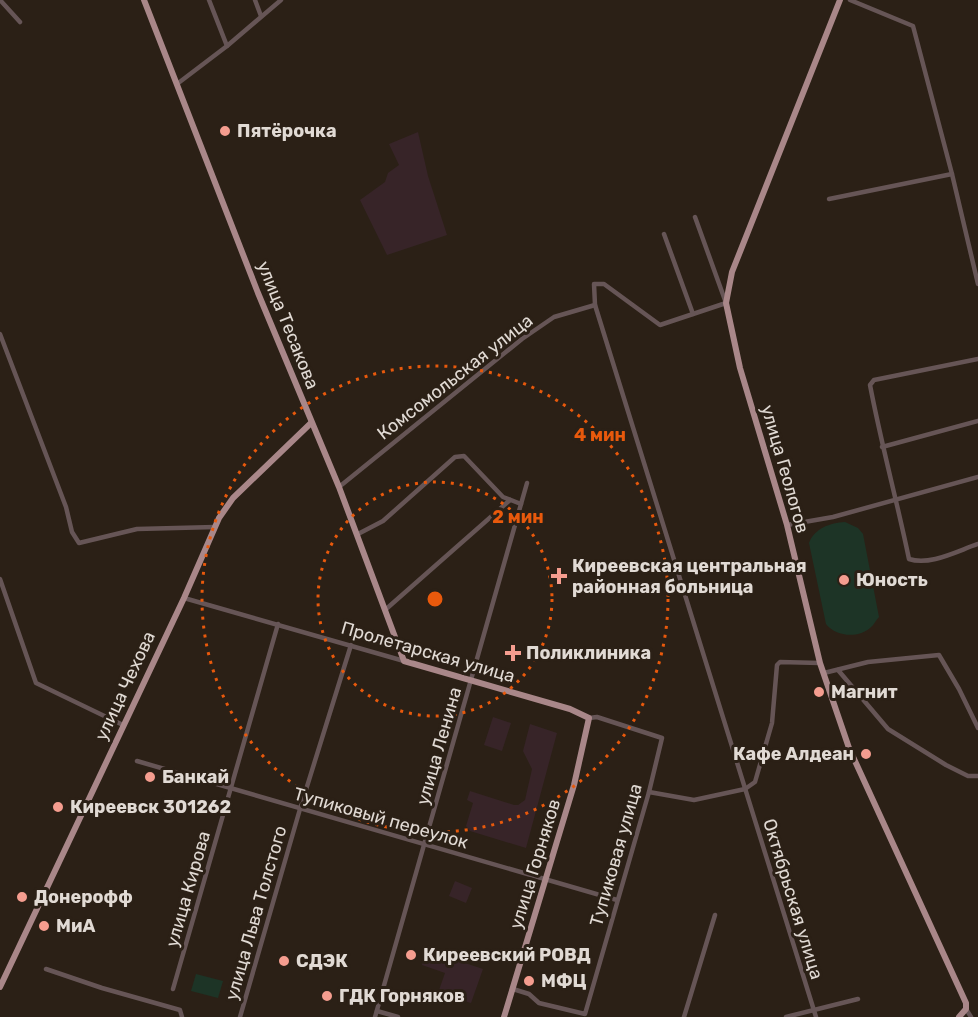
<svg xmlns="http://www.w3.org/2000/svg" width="978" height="1017" font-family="Rubik,sans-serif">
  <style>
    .industrial { fill: #372428 }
    .green { fill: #1d3426 }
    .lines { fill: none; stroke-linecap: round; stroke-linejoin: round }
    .minor { stroke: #665556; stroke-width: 4.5 }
    .major { stroke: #a98789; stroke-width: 6 }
    .ring { fill: none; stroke: #e8590c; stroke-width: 3; stroke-dasharray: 3 6 }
    .poi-dot { fill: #f59d8f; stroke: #2b2016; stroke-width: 2 }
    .labels { text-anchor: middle; stroke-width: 6; stroke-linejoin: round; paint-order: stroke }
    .poi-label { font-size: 18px; font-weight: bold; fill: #e1dad4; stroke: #2b2016; text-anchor: start }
    .street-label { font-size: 18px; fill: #e1dad4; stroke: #2b2016 }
    .centre { fill: #e8590c; stroke: #2b2016; stroke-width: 3 }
    .ring-label { font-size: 18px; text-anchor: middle; font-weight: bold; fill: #e8590c; stroke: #2b2016; stroke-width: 6; stroke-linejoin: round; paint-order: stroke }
  </style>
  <rect width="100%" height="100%" fill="#2b2016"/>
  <g class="industrial">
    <path d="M418,132L428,176L447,235L387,255L360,200L385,182L388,173L399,165L389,144Z"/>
    <path d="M493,717L511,723L502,751L484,745Z"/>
    <path d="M530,724L557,733L526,848L470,831L466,826L473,803L467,800L470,791L514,805H518L525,800L532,769L523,751Z"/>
    <path d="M455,881L472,888L466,903L449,896Z"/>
    <path d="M426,950L483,969L471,1003L438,993L445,973L422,965Z"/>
  </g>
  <g class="green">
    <path d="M845,522L858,528L863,534L879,617C876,620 874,625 870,628C857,639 835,636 826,624L809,543C815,528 830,523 845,522Z"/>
    <path d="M196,974L223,981L218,998L191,991Z"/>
  </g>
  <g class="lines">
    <g class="minor">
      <path d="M0,0L20,22"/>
      <path d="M209,0L227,46"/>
      <path d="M255,0L261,16"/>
      <path d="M850,0L913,26L952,174L978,284"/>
      <path d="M177,84L227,46L281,0"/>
      <path d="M829,199L952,174"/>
      <path d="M695,217L726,303L660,325L604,284H594L595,305L816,1017"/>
      <path d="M664,234L693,314"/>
      <path d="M0,334L66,507L72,532L79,543L137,529L215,527"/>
      <path d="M978,359L874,380L870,385C881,443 897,501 909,559C930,566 957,551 978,544"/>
      <path d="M882,447L978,421"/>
      <path d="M339,487L522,339L554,317L595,305"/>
      <path d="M787,525L833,517L978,477"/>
      <path d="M358,534L383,521L455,457L464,456L503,497L521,504"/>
      <path d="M0,579L36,683L123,725"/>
      <path d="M184,598L404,661"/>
      <path d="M385,610L510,500"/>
      <path d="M838,670L888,729L946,765L968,776H978"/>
      <path d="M824,673L868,662L939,655L959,689L978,728"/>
      <path d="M137,761L617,900"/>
      <path d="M649,792L694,800L745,789L755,782L772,723L777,665L780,662L820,663"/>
      <path d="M46,969L102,988L180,1010L182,1017"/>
      <path d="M173,989L278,624"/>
      <path d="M513,989L529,994L539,1003L585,1014L649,792L662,738L597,717L589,718"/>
      <path d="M966,1009L971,1017"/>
      <path d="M377,1011L398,1017"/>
      <path d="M240,1017L300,809L351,645"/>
      <path d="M375,1017L527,483"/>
      <path d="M684,1017L715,915"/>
      <path d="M786,1017L858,999"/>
    </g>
    <g class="major">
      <path d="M144,0L258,293L339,487L404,661L570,709L589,718L574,785L504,1017"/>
      <path d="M840,0L732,272L726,303L740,368L787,525L820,663L849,748L966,1003V1009L959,1017"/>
      <path d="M0,987L184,598L219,518L233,498L311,423"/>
    </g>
  </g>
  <g class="ring">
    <circle cx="435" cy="599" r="117"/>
    <circle cx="435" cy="599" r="233"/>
  </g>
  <g class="poi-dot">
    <circle cx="225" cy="131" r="6"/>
    <path d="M556 567h6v6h6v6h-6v6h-6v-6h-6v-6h6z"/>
    <circle cx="844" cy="580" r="6"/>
    <path d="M510 644h6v6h6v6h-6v6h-6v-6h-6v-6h6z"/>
    <circle cx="819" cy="692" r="6"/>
    <circle cx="866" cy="754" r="6"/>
    <circle cx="150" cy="777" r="6"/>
    <circle cx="58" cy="807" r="6"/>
    <circle cx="22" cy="897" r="6"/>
    <circle cx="44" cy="926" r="6"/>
    <circle cx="411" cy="955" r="6"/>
    <circle cx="284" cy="961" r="6"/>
    <circle cx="529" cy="981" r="6"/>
    <circle cx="327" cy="996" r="6"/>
  </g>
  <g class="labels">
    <g class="poi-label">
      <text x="237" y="137">Пятёрочка</text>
      <text x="572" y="572">Киреевская центральная<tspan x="572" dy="21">районная больница</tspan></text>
      <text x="856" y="586">Юность</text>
      <text x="526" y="659">Поликлиника</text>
      <text x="831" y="698">Магнит</text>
      <text x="854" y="760" text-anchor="end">Кафе Алдеан</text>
      <text x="162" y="783">Банкай</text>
      <text x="70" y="813">Киреевск 301262</text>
      <text x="34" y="903">Донерофф</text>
      <text x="56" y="932">МиА</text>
      <text x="423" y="961">Киреевский РОВД</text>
      <text x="296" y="967">СДЭК</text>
      <text x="541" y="987">МФЦ</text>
      <text x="339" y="1002">ГДК Горняков</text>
    </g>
    <g class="street-label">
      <text transform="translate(288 325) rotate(68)" y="6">улица Тесакова</text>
      <text transform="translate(455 377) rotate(-38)" y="6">Комсомольская улица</text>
      <text transform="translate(785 469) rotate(74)" y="6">улица Геологов</text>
      <text transform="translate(428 652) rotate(16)" y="6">Пролетарская улица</text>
      <text transform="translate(125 686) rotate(-65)" y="6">улица Чехова</text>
      <text transform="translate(439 746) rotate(-74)" y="6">улица Ленина</text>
      <text transform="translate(381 818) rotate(16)" y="6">Тупиковый переулок</text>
      <text transform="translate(616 855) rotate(-74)" y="6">Тупиковая улица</text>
      <text transform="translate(535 864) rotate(-73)" y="6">улица Горняков</text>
      <text transform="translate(188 889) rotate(-74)" y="6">улица Кирова</text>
      <text transform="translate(793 899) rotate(73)" y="6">Октябрьская улица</text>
      <text transform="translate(256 913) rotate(-74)" y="6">улица Льва Толстого</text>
    </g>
  </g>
  <circle cx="435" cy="599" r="9" class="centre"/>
  <g class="ring-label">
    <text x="600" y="441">4 мин</text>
    <text x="518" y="523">2 мин</text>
  </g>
</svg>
